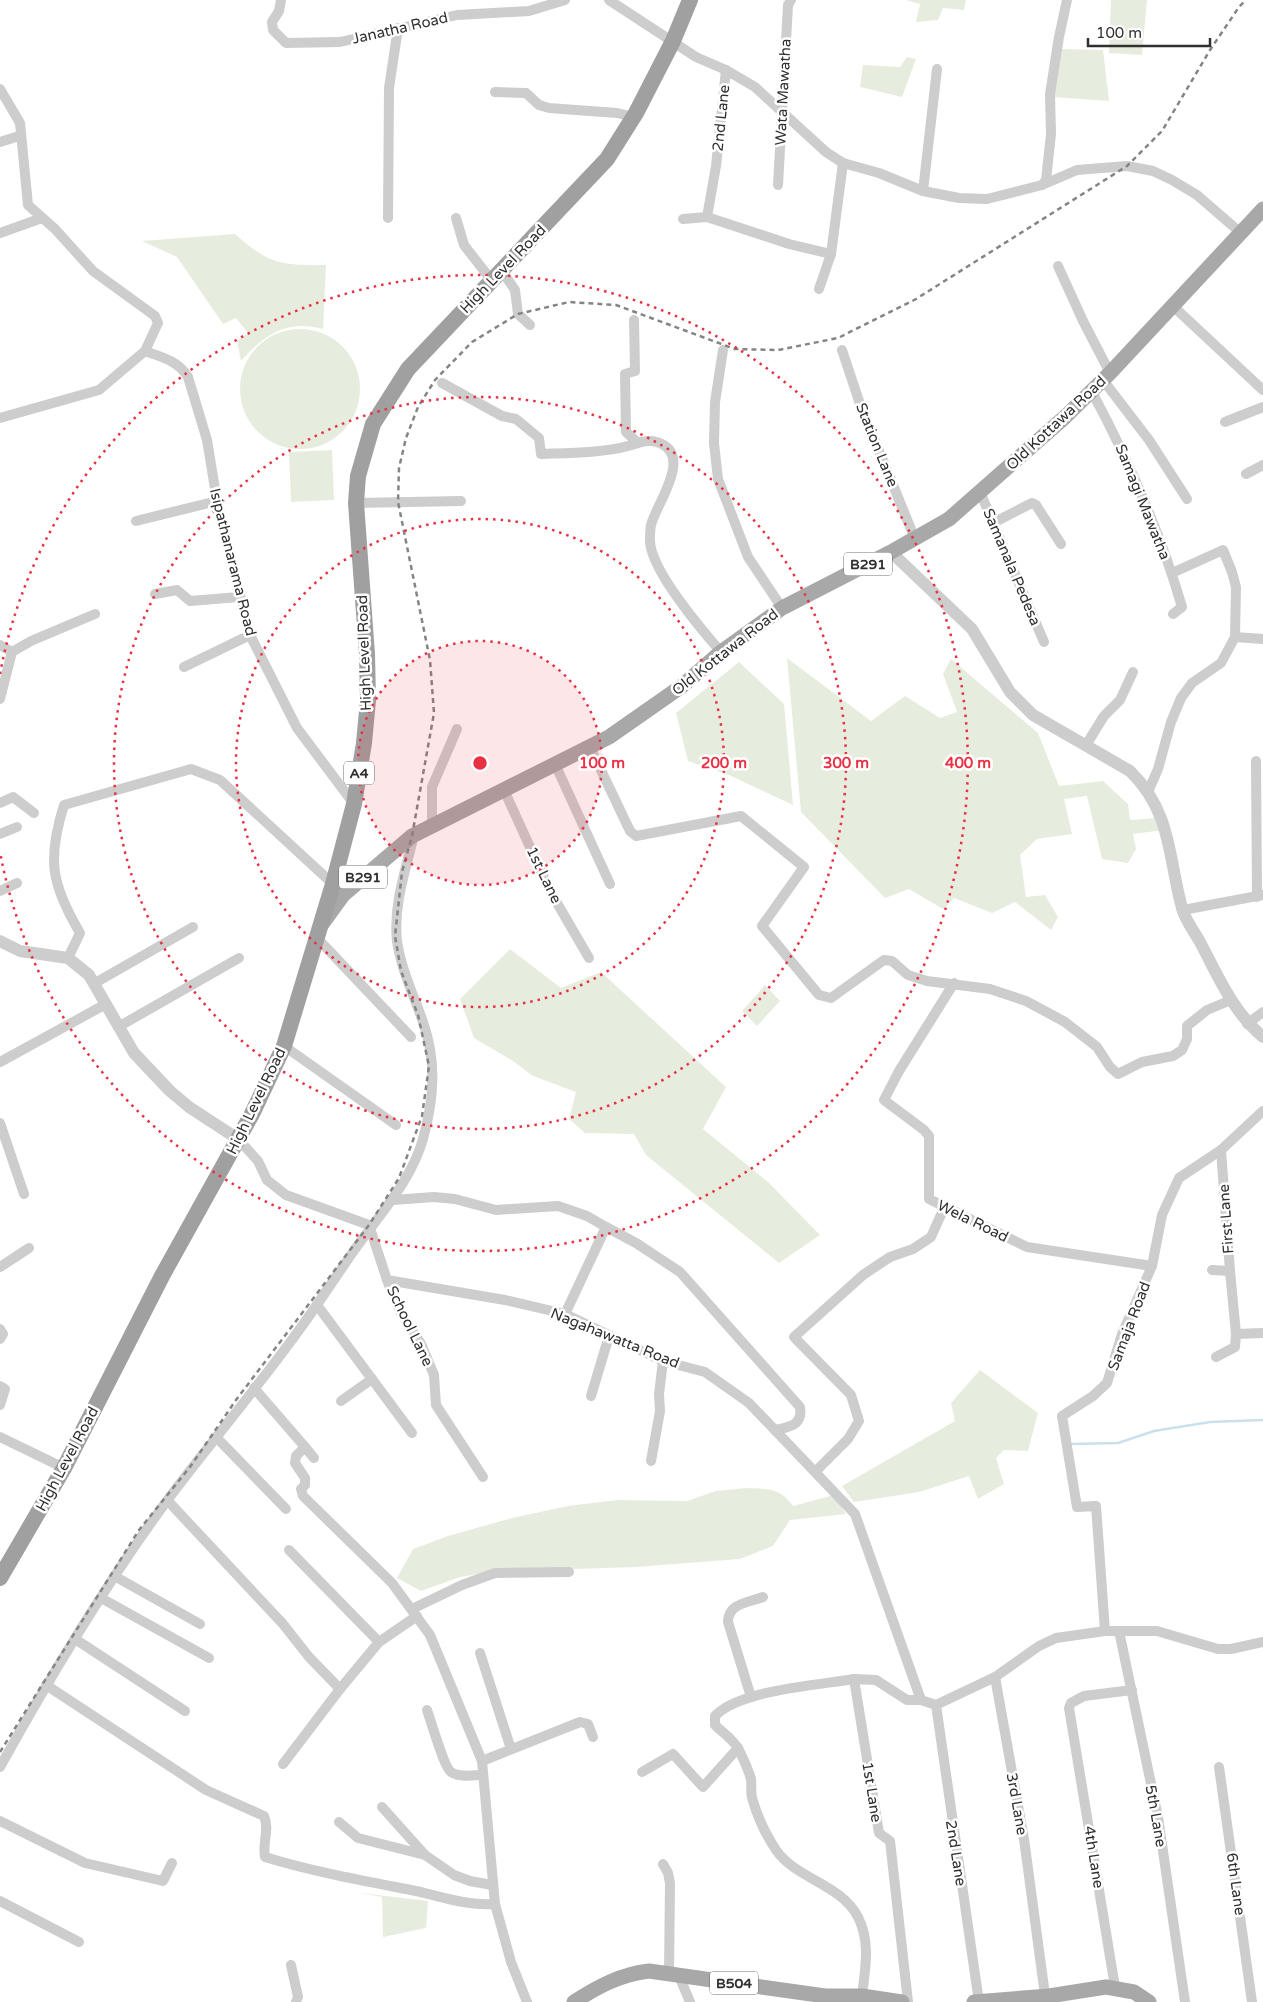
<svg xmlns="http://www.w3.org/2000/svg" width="1263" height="2002" font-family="'Varela Round',sans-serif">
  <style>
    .green { fill: #e7edde }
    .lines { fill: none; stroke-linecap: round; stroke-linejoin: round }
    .stream { stroke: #cae1ed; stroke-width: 2.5 }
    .minor { stroke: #cdcdcd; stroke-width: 10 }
    .tertiary { stroke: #cdcdcd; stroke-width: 12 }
    .primary { stroke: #a8a8a8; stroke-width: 15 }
    .trunk { stroke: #a0a0a0; stroke-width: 16 }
    .rail { stroke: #858585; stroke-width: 2.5; stroke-dasharray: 5 4; stroke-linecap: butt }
    .ring { fill: none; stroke: #ea3043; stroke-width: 2.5; stroke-dasharray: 2.5 5 }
    .labels { text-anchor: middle; stroke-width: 5; stroke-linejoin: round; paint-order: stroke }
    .shield { fill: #fff; stroke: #6e6e6e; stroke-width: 1 }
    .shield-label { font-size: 14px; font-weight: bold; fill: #303030 }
    .street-label { font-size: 15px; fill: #303030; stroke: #fff }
    .centre { fill: #ea3043; stroke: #fff; stroke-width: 2.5 }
    .ring-label { font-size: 15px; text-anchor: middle; font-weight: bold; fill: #ea3043; stroke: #fff; stroke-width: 5; stroke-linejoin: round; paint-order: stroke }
  </style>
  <rect width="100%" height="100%" fill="#fff"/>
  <g class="green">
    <path d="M906,0H966L964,10L943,8L938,20L916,22L920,4Z"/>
    <path d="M1111,0H1147L1142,55L1109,53Z"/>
    <path d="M1061,49L1103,50L1109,101L1052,97Z"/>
    <path d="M907,57L916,59L902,97L860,87L863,65L900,67Z"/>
    <path d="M235,234C270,265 281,265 326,265L323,329C287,319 265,334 241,361L237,341L248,333L236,318L223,324L177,257L142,241Z"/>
    <circle cx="300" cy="389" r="60"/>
    <path d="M332,450L334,500L291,502L289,452Z"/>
    <path d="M787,658L871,721L905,696L940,718L957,712L943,674L951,659L1038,733L1059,786L1103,781L1128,804L1130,820L1157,818L1164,830L1133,834L1136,849L1128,863L1102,859L1087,796L1064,799L1072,834L1037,839L1020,855L1026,897L1045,895L1058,917L1051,930L1015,902L992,913L954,898L943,909L909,889L885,898L801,812Z"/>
    <path d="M739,662L784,704L793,805L729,775L688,761L676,713Z"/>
    <path d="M510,949L561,988L601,972L726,1087L703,1129L768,1182L820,1235L779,1263L646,1155L634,1134L585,1133L569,1119L576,1092L533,1076L513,1061L474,1038L460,999Z"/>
    <path d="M765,985L780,1001L757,1026L742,1011Z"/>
    <path d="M980,1370L1038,1413L1028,1451L1004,1450L996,1458L1004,1484L978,1499L969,1476L919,1492L854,1502L842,1486L955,1421L951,1403Z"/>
    <path d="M746,1488C768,1489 780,1487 793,1506L834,1495L846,1514L790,1520L773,1546L740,1559L636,1567L576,1569L516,1568L460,1577L421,1591L397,1578L413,1549L448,1536L512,1518L568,1506L617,1500L687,1501L716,1491Z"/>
    <path d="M361,1893L428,1901L426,1928L383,1937L382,1897Z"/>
  </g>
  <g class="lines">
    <path class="stream" d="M1070,1444L1118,1443L1154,1431L1210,1422L1263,1420"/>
    <g class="minor">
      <path d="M281,0L279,11L272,22L273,30L286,43L340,42L457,15L529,11L565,0"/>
      <path d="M609,0L696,57L726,70L755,87L826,152L843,163L879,173L923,191L959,198L987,199L1042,185L1077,170L1127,166L1153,171L1172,180L1197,195L1242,234"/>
      <path d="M0,89L20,123L28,205L55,229L93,271L155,316L158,323L145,351L99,390L0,418"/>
      <path d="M495,92L526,93L539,105L549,108L617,113L634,117"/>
      <path d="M0,142L19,136"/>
      <path d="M778,185L788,5L791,0"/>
      <path d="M1042,185L1046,180L1051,134L1050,94L1059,37L1067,0"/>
      <path d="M923,191L937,69"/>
      <path d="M707,217L716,166L726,70"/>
      <path d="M388,218L389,88L398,28"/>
      <path d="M456,218L464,245L492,281"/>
      <path d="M683,219L707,217L789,244L831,254"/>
      <path d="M0,233L42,218"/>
      <path d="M1058,266L1083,321L1110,373"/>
      <path d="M502,271L515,290L518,314L530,325"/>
      <path d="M819,289L831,254L843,163"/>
      <path d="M1174,307L1263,390"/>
      <path d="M634,320L635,371L625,374L626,432L637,442"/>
      <path d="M723,350L715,402L714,443L718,479L748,557L782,608"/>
      <path d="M842,350L860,404L915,539"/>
      <path d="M145,351C161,357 179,361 188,377L207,440L217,501L250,635L297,728L354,804"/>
      <path d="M1103,380L1149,440L1187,499"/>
      <path d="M442,383L502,416L516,419L539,438L541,454C568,453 603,453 628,446C639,443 646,439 657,442C695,454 656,504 651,525C650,530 650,536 650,541C651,570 701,629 721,652"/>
      <path d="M1091,390C1128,459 1160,531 1182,607L1173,614"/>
      <path d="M1225,422L1263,407"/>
      <path d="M1246,474L1263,465"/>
      <path d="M980,492L1044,642"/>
      <path d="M356,503L461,501"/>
      <path d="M136,521L217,501"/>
      <path d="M993,523L1032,503L1036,505L1061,544"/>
      <path d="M155,594L177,590L190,601L239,597"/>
      <path d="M1235,637L1263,639"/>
      <path d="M0,645L12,652L31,641L95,614"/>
      <path d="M184,667L250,635"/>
      <path d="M0,699L12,652"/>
      <path d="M1086,745L1104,716L1120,700L1133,672"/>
      <path d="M590,747L630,831L636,836L741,816L804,867L762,926L819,995L831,998L884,960L892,961L908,975L927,981L990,989L1026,1001L1065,1022L1097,1047L1110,1067L1118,1074L1142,1062L1173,1056L1182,1050L1187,1039V1026L1207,1010L1231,1000"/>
      <path d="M1256,761L1257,897"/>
      <path d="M555,764L610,884"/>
      <path d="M504,790L550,891L589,958"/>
      <path d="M1148,792L1158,769L1171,722L1181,698L1192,683L1221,663L1235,637L1236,587L1232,572L1223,550L1172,573"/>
      <path d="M0,803L13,797L34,813"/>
      <path d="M432,826V787L457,729"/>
      <path d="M0,834L17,827"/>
      <path d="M0,891L17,883"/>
      <path d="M1183,910L1263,895"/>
      <path d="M318,939L411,1037"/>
      <path d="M68,958L80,933C51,884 47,859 64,805L191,769L220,780L333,884"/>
      <path d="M95,983L193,927"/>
      <path d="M954,983L899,1071L884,1100L924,1130L929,1136V1199L1027,1247L1152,1266"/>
      <path d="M1247,1024L1263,1012"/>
      <path d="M118,1027L239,958"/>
      <path d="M284,1046L396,1125"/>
      <path d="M0,1062L106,1004"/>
      <path d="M0,1123L24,1194"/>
      <path d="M238,1139L258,1161L267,1180L286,1195L369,1225L387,1280L505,1300L565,1314L663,1361L705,1372L749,1403L855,1514L921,1700L936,1705"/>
      <path d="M393,1200L434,1197L455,1199L496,1210L558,1206L587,1216L606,1227L565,1314"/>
      <path d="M606,1227L636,1243L680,1272L800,1407C803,1425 790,1427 775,1430"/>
      <path d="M0,1267L29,1248"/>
      <path d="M1212,1270L1230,1271L1221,1150"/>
      <path d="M1230,1271L1236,1334"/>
      <path d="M387,1280L400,1311L421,1344L434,1375L436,1405L483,1477"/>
      <path d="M317,1305L412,1433"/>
      <path d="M0,1329L3,1334L0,1339"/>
      <path d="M1216,1357L1235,1347L1236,1334L1263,1333"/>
      <path d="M0,1386L5,1389L0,1405"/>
      <path d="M254,1388L305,1447L296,1456L295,1463L305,1478V1485L301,1489L303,1496L392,1583L430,1635L482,1761L495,1904L511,1962L527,2002"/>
      <path d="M591,1396L609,1336"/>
      <path d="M341,1401L372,1379"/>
      <path d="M0,1437L64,1468"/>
      <path d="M216,1437L286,1509"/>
      <path d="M305,1447L314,1458"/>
      <path d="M651,1461L660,1411L659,1394L663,1361"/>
      <path d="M816,1471L848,1439L859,1421L851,1395L794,1337L863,1275L890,1257L913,1249L931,1237L944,1208"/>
      <path d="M168,1501L283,1624L309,1657L340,1689"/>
      <path d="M289,1550L379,1642"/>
      <path d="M116,1577L200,1624"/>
      <path d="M101,1598L209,1658"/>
      <path d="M412,1609L462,1585L495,1573L569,1572"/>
      <path d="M1105,1631L1096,1506L1077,1507L1062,1416L1093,1396L1107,1383L1122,1334L1152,1266L1162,1215L1179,1178L1221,1150L1263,1111"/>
      <path d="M1119,1631L1158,1817L1185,2002"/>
      <path d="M75,1639L185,1711"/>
      <path d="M480,1653L511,1749"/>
      <path d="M995,1677L1039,1646L1056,1638L1105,1631H1157L1218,1649H1231L1263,1642"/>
      <path d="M854,1679C819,1685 739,1690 715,1716V1725C723,1733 735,1741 739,1750C743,1758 748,1769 751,1779C752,1786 750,1794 753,1801C758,1818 766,1835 776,1850C796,1879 841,1884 858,1917C871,1943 865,1969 862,1996"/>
      <path d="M46,1685L206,1790L264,1816C270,1830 262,1842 265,1857C314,1872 365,1881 416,1891C443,1897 467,1906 495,1904"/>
      <path d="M751,1697L728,1622C728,1603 748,1603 763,1597"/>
      <path d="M936,1705L995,1677L1024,1839L1045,1995"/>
      <path d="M936,1705L979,2002"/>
      <path d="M427,1710C431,1721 444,1767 451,1772C459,1778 474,1775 483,1775"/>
      <path d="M482,1761L580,1722L588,1724L593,1737"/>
      <path d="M283,1764L340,1689L379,1642L417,1616"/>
      <path d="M0,1767C51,1675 106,1583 169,1498C209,1445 252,1394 291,1341C313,1312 332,1282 353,1252C378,1216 411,1182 423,1139C434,1099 437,1062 423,1022C414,996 401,969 397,941C393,905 406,869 414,835"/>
      <path d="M1219,1767L1252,2002"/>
      <path d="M642,1772L673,1754L703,1787L738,1748"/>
      <path d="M382,1807L425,1855"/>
      <path d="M0,1821L85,1863L163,1881L172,1863"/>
      <path d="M339,1822L358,1838L425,1855L454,1875L470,1881L492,1885"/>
      <path d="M663,1864L668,1873L670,1883L669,1974"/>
      <path d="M0,1901L79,1942"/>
      <path d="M291,1965L298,1997L296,2002"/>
      <path d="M679,1976L690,2002"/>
      <path d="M1115,1987L1069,1708L1071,1703L1084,1696L1132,1690"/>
      <path d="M908,2002L890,1841L879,1833L854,1679L876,1680L907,1700H921"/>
    </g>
    <g class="tertiary">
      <path d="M891,552L972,629L1010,692L1033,715L1130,771C1172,812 1168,857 1182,908C1185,920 1194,931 1200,942C1218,976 1233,1012 1263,1037"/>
      <path d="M0,941L20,951L68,958L89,975L134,1053L170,1091L189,1107L238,1139"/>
    </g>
    <g class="primary">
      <path d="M322,924L343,895L412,836L609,737L682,686L721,652L782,608L891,552L949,519L1065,417L1110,373L1263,209"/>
      <path d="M574,2002C597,1987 621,1974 649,1971L825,1996H862L902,2002"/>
      <path d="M974,2002L1049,1996L1106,1987L1134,1992L1149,2002"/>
    </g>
    <path class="trunk" d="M0,1578L64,1468L162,1276L252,1114L284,1046L333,884L354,804L364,743L368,700L367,654L356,503L358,476L373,424L408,369L607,159L636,113L673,41L690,0"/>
    <path class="rail" d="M0,1752L139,1530L190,1467L236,1400L369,1225L399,1178L422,1116L429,1066L418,1015L401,971L395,936L402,872L412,836L434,713L430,660L398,502L399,468L406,438L418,407L435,380L472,342L518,314L569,302L616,305L735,349L778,350L838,338L916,299L1127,166L1162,131L1210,50L1239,7L1246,0"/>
  </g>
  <circle cx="480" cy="763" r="122" fill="#ea3043" fill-opacity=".12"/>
  <g class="ring">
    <circle cx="480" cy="763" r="122"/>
    <circle cx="480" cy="763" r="244"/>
    <circle cx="480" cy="763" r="366"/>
    <path d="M0 674A488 488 0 1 1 0 852"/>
  </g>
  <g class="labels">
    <g class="shield">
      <rect x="844" y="552.5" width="48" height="23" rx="4"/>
      <rect x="344" y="761.5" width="30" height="23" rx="4"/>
      <rect x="339" y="865.5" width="48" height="23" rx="4"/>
      <rect x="710" y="1971.5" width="48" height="23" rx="4"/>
    </g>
    <g class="shield-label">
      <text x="868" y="569">B291</text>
      <text x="359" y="778">A4</text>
      <text x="363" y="882">B291</text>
      <text x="734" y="1988">B504</text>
    </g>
    <g class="street-label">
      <text transform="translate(400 28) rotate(-13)" y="5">Janatha Road</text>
      <text transform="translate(783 92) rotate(-87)" y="5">Wata Mawatha</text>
      <text transform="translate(721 118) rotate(-84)" y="5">2nd Lane</text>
      <text transform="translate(503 269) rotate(-46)" y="5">High Level Road</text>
      <text transform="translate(1056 423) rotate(-43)" y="5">Old Kottawa Road</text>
      <text transform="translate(877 445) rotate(68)" y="5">Station Lane</text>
      <text transform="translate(1143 502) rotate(68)" y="5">Samagi Mawatha</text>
      <text transform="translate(233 562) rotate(76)" y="5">Isipathanarama Road</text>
      <text transform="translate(1012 567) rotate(67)" y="5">Samanala Pedesa</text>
      <text transform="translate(725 652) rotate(-38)" y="5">Old Kottawa Road</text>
      <text transform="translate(364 653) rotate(-92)" y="5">High Level Road</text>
      <text transform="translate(544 875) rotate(64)" y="5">1st Lane</text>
      <text transform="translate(256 1101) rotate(-64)" y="5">High Level Road</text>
      <text transform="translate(1226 1219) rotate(-94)" y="5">First Lane</text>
      <text transform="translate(973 1221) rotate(26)" y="5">Wela Road</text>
      <text transform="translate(410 1326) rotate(64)" y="5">School Lane</text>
      <text transform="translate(1129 1326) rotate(-69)" y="5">Samaja Road</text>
      <text transform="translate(615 1338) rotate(22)" y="5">Nagahawatta Road</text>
      <text transform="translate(67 1459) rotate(-62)" y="5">High Level Road</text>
      <text transform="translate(872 1792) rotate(81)" y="5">1st Lane</text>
      <text transform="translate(1017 1804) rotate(80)" y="5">3rd Lane</text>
      <text transform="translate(1156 1816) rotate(80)" y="5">5th Lane</text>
      <text transform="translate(956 1853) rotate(81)" y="5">2nd Lane</text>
      <text transform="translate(1094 1857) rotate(81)" y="5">4th Lane</text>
      <text transform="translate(1236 1884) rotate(82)" y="5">6th Lane</text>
    </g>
  </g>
  <circle cx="480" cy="763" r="8" class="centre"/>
  <g class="ring-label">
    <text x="602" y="768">100 m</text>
    <text x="724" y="768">200 m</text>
    <text x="846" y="768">300 m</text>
    <text x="968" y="768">400 m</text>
  </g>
  <path d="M1088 38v8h122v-8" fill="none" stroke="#303030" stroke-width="2.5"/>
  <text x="1096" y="38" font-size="15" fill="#303030" stroke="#ffffff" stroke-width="4" paint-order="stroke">100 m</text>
</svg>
